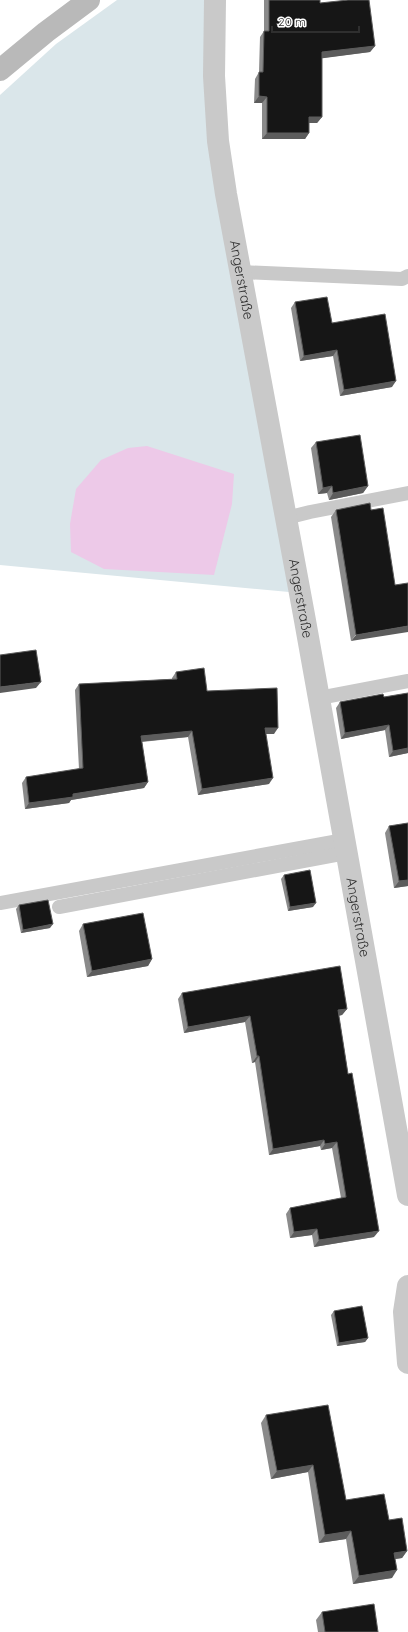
<svg xmlns="http://www.w3.org/2000/svg" width="408" height="1632" font-family="Quicksand,sans-serif">
  <style>
    .green { fill: #dae6ea }
    .water { fill: #edc9e8 }
    .lines { fill: none; stroke-linecap: round; stroke-linejoin: round }
    .lane { stroke: #c9c9c9; stroke-width: 14 }
    .street { stroke: #c9c9c9; stroke-width: 22 }
    .secondary { stroke: #b9b9b9; stroke-width: 22 }
    .wall { fill: #8a8a8a }
    .shaded-wall { fill: #5c5c5c }
    .building { fill: #161616; stroke: #5c5c5c }
    .labels { text-anchor: middle; stroke-width: 4; stroke-linejoin: round; paint-order: stroke }
    .street-label { font-size: 14px; fill: #2f2f2f; stroke: #fff }
  </style>
  <rect width="100%" height="100%" fill="#fff"/>
  <path class="green" d="M117,0H205L289,592L0,565V95L56,44Z"/>
  <path class="water" d="M147,446L234,474L232,504L214,575L104,569L71,552L70,524L76,489L101,460L128,448Z"/>
  <g class="lines">
    <g class="lane">
      <path d="M241,272L402,279L408,276"/>
      <path d="M286,518L310,512L408,493"/>
      <path d="M319,698L408,681"/>
      <path d="M0,903L344,840"/>
      <path d="M59,907L346,853"/>
    </g>
    <g class="street">
      <path id="s1" d="M215,0L214,76L218,141L226,194L304,615L408,1195"/>
      <path d="M408,1286L404,1312L408,1363"/>
    </g>
    <path class="secondary" d="M0,70L46,32L89,0"/>
  </g>
  <g class="wall">
    <path d="M264,0H320V3L375,46L370,52L322,58V117L317,123H309V133L305,139H262V103H254L255,79L259,72L260,37L264,31Z"/>
    <path d="M295,302L332,323L392,387L340,396L333,356L300,361L291,308Z"/>
    <path d="M316,442L368,486L363,493L329,500L327,493L318,494L311,448Z"/>
    <path d="M336,510H371L395,585L351,641L331,517Z"/>
    <path d="M176,672L274,734H266L269,784L198,795L188,737L142,742L148,782L144,788L71,800L69,803L25,809L22,783L26,777L79,769L75,690L79,684L172,679V678Z"/>
    <path d="M408,693V753L389,757L385,730L341,739L336,708L340,702L384,697Z"/>
    <path d="M408,823V886L394,888L385,833L389,826Z"/>
    <path d="M284,875L313,907L288,911L281,879Z"/>
    <path d="M19,905L50,928L21,933L16,909Z"/>
    <path d="M83,924L152,959L148,966L87,977L79,931Z"/>
    <path d="M182,993L347,1009L342,1015L339,1016L374,1237L314,1247L312,1235L290,1238L286,1214L290,1208L341,1198L332,1148L321,1150L320,1146L269,1155L255,1062L252,1063L245,1022L184,1033L178,999Z"/>
    <path d="M334,1311L368,1338L365,1342L337,1346L331,1315Z"/>
    <path d="M266,1415L346,1500L389,1520L407,1551L402,1558L395,1559L392,1578L353,1584L346,1539L319,1543L308,1472L271,1479L261,1423Z"/>
    <path d="M322,1612L378,1632H318L316,1620Z"/>
  </g>
  <g class="shaded-wall">
    <path d="M375,46L370,52L317,59L322,52Z"/>
    <path d="M259,96L267,97L262,103H254Z"/>
    <path d="M309,117H322L317,123H305Z"/>
    <path d="M267,133H309L305,139H262Z"/>
    <path d="M337,350L333,356L300,361L304,356Z"/>
    <path d="M396,381L392,387L340,396L344,390Z"/>
    <path d="M332,486L327,493L318,494L323,488Z"/>
    <path d="M368,486L363,493L329,500L333,493Z"/>
    <path d="M408,626V632L351,641L356,635Z"/>
    <path d="M41,682L36,688L0,693V687Z"/>
    <path d="M389,725L385,730L341,739L345,733Z"/>
    <path d="M265,728H278L274,734H261Z"/>
    <path d="M192,731L188,737L137,742L141,736Z"/>
    <path d="M408,748V753L389,757L393,751Z"/>
    <path d="M273,778L269,784L198,795L202,789Z"/>
    <path d="M148,782L144,788L71,800L69,803L25,809L29,803L73,794Z"/>
    <path d="M408,880V886L394,888L399,881Z"/>
    <path d="M316,903L313,907L288,911L290,907Z"/>
    <path d="M53,924L50,928L21,933L23,930Z"/>
    <path d="M152,959L148,966L87,977L92,971Z"/>
    <path d="M347,1009L342,1015L334,1016L338,1010Z"/>
    <path d="M250,1016L245,1022L184,1033L188,1027Z"/>
    <path d="M257,1056H259L255,1062L252,1063Z"/>
    <path d="M324,1140L320,1146L269,1155L273,1149Z"/>
    <path d="M337,1142L332,1148L321,1150L325,1144Z"/>
    <path d="M317,1229L312,1235L290,1238L294,1232Z"/>
    <path d="M379,1231L374,1237L314,1247L319,1240Z"/>
    <path d="M368,1338L365,1342L337,1346L339,1343Z"/>
    <path d="M313,1465L308,1472L271,1479L277,1471Z"/>
    <path d="M351,1531L346,1539L319,1543L325,1535Z"/>
    <path d="M407,1551L402,1558L389,1560L394,1553Z"/>
    <path d="M397,1570L392,1578L353,1584L359,1576Z"/>
  </g>
  <g class="building">
    <path d="M269,0H320V3L348,0H369L375,46L322,52V117H309V133H267V97L259,96V72H263L264,31H269Z"/>
    <path d="M327,297L332,323L385,314L396,381L344,390L337,350L304,356L295,302Z"/>
    <path d="M360,435L368,486L333,493L332,486L323,488L316,442Z"/>
    <path d="M370,503L371,510L383,508L395,585L408,583V626L356,635L336,510Z"/>
    <path d="M36,650L41,682L0,687V655Z"/>
    <path d="M204,668L207,691L277,688L278,728H265L273,778L202,789L192,731L141,736L148,782L73,794V797L29,803L26,777L83,768L79,684L177,679L176,672Z"/>
    <path d="M408,693V748L393,751L389,725L345,733L340,702L383,694L384,697Z"/>
    <path d="M408,823V880L399,881L389,826Z"/>
    <path d="M310,870L316,903L290,907L284,875Z"/>
    <path d="M48,900L53,924L23,930L19,905Z"/>
    <path d="M143,913L152,959L92,971L83,924Z"/>
    <path d="M340,966L347,1009L338,1010L348,1074L352,1073L379,1231L319,1240L317,1229L294,1232L290,1208L346,1197L337,1142L325,1144L324,1140L273,1149L259,1056H257L250,1016L188,1027L182,993Z"/>
    <path d="M362,1306L368,1338L339,1343L334,1311Z"/>
    <path d="M328,1405L346,1500L384,1494L389,1520L402,1518L407,1551L394,1553L397,1570L359,1576L351,1531L325,1535L313,1465L277,1471L266,1415Z"/>
    <path d="M374,1604L378,1632H325L322,1612Z"/>
  </g>
  <g class="labels">
    <g class="street-label">
      <text dy="5" stroke="none"><textPath href="#s1" startOffset="282">Angerstraße</textPath></text>
      <text dy="5" stroke="none"><textPath href="#s1" startOffset="606">Angerstraße</textPath></text>
      <text dy="5" stroke="none"><textPath href="#s1" startOffset="930">Angerstraße</textPath></text>
    </g>
  </g>
  <path d="M272 26v6h87v-6" fill="none" stroke="#2f2f2f" stroke-width="2"/>
  <text x="278" y="26" font-size="12" fill="#2f2f2f" stroke="#ffffff" stroke-width="3" paint-order="stroke">20 m</text>
</svg>
